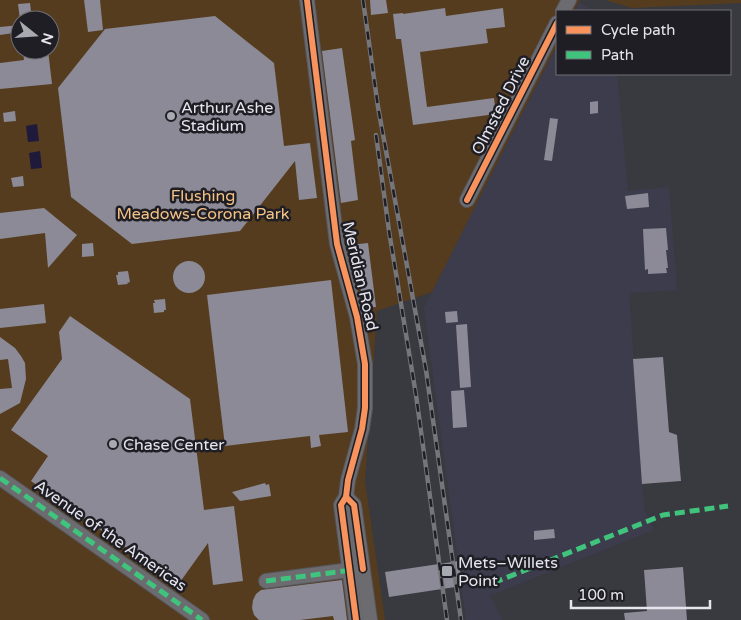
<svg xmlns="http://www.w3.org/2000/svg" width="741" height="620" font-family="'Varela Round',sans-serif">
  <style>
    .built { fill: #3c3c4d }
    .green { fill: #553c1e; fill-rule: evenodd }
    .water { fill: #1f193b }
    .building { fill: #8b8a96 }
    .lines { fill: none; stroke-linecap: round; stroke-linejoin: round }
    .minor-casing { stroke: #55555b; stroke-width: 16 }
    .minor { stroke: #6b6b70; stroke-width: 14 }
    .rail-casing { stroke: #75757c; stroke-width: 4.5 }
    .rail { stroke: #1e1e24; stroke-width: 2.5; stroke-dasharray: 8; stroke-linecap: butt }
    .quiet { stroke: #40c37c; stroke-width: 5; stroke-dasharray: 10 5; stroke-linecap: butt }
    .cycleway-casing { stroke: #1e1e24; stroke-width: 9 }
    .cycleway { stroke: #f8935d; stroke-width: 6 }
    .poi-dot { fill: #a9a9b1; stroke: #1e1e24; stroke-width: 2 }
    .labels { text-anchor: middle; stroke-width: 5; stroke-linejoin: round; paint-order: stroke }
    .street-label { font-size: 16px; fill: #e6e5ee; stroke: #1e1e24 }
    .poi-label { font-size: 16px; fill: #e6e5ee; stroke: #1e1e24; text-anchor: start }
    .park-label { font-size: 16px; fill: #f5c286; stroke: #1e1e24 }
  </style>
  <rect width="100%" height="100%" fill="#393940"/>
  <g class="built">
    <path d="M579,2L595,11H574Z"/>
    <path d="M557,45V74H617L628,191L669,187L677,290L629,293L644,509L654,530L489,596L492,599L502,620H466L424,308Z"/>
  </g>
  <g class="green">
    <path d="M0,0H580L574,11H557V45L432,292L377,311L365,481L385,620H0ZM20,20H50V50H20Z"/>
    <path d="M605,0H741V3L632,8Z"/>
  </g>
  <g class="water">
    <path d="M37,124L39,141L28,142L26,126Z"/>
    <path d="M40,151L42,168L31,169L29,153Z"/>
  </g>
  <g class="building">
    <path d="M84,0H100L103,30L88,32Z"/>
    <path d="M370,0H386L388,13L371,15Z"/>
    <path d="M30,3L32,20H20L18,4Z"/>
    <path d="M445,8L446,16L503,8L505,27L486,29L488,43L420,52L427,107L494,98L496,114L413,125L401,39H396L393,14L403,13V14Z"/>
    <path d="M215,16L274,63L284,146L310,143L317,198L299,200L295,161L240,231L132,244L71,197L58,88L105,29Z"/>
    <path d="M20,25V32L0,35V27Z"/>
    <path d="M342,48L355,140L351,141L358,200L341,203L322,51Z"/>
    <path d="M23,50H48L52,84L0,89V63L24,60Z"/>
    <path d="M598,101V113L590,114V102Z"/>
    <path d="M15,111L16,121L4,122L3,113Z"/>
    <path d="M550,118L558,119L552,161L544,160Z"/>
    <path d="M23,176L24,186L13,187L11,178Z"/>
    <path d="M648,193L649,207L627,209L625,196Z"/>
    <path d="M44,208L77,235L48,268L45,233L0,239V213Z"/>
    <path d="M666,228L668,250H666L668,268H666L667,273L648,274V269L645,270L643,229Z"/>
    <path d="M93,243L94,256L82,257V244Z"/>
    <path d="M368,243L376,307L364,308L359,281H356L353,270L350,245Z"/>
    <circle cx="189" cy="277" r="16"/>
    <path d="M128,271L130,282L127,283L128,284L118,285L116,275H118V272Z"/>
    <path d="M331,280L348,432L319,435L321,446L311,448L310,436L225,446L207,295Z"/>
    <path d="M165,299L166,310H164V312L154,313L153,303H155L154,300Z"/>
    <path d="M44,304L46,323L0,328V309Z"/>
    <path d="M457,311L458,322L446,323L445,312Z"/>
    <path d="M70,316L190,399L204,510L234,506L243,581L213,585L208,543L180,582L169,575L168,577L31,481L48,456L11,430L62,359L59,332Z"/>
    <path d="M467,324L471,387L460,388L456,325Z"/>
    <path d="M0,337L15,348L21,356L25,363L26,379L20,403L0,414V389L12,388L8,359L0,360Z"/>
    <path d="M663,357L669,432L677,435L681,481L642,484L633,359Z"/>
    <path d="M464,390L467,427L453,428L451,391Z"/>
    <path d="M265,483L266,485L269,484L271,496L240,501L232,492Z"/>
    <path d="M554,529L555,538L534,540V531Z"/>
    <path d="M459,561L462,586L389,597L385,572Z"/>
    <path d="M683,567L687,620H625L624,613L647,611L644,570Z"/>
    <path d="M342,580L347,620H334L333,616L300,620H259L254,615L252,608L253,600L256,594L261,590Z"/>
  </g>
  <g class="lines">
    <defs>
      <g id="minor">
        <path d="M307,0L337,244L357,317L365,364V408L362,429L348,480L346,497L341,505L356,620"/>
        <path d="M563,11L569,0"/>
        <path d="M467,200L557,23"/>
        <path d="M0,478L202,620"/>
        <path d="M346,497L354,505L370,620"/>
        <path d="M266,581L357,569"/>
      </g>
    </defs>
    <use href="#minor" class="minor-casing"/>
    <use href="#minor" class="minor"/>
    <defs>
      <g id="rail">
        <path d="M363,0L378,107L426,370L461,620"/>
        <path d="M376,135L389,231L416,395L447,620"/>
      </g>
    </defs>
    <use href="#rail" class="rail-casing"/>
    <use href="#rail" class="rail"/>
    <g class="quiet">
      <path d="M0,478L202,620"/>
      <path d="M266,581L353,570"/>
      <path d="M493,583L663,515L728,506"/>
    </g>
    <defs>
      <g id="cycleway">
        <path d="M307,0L337,244L357,317L365,364V408L362,429L348,480L346,497L341,505L356,620"/>
        <path d="M467,200L557,23"/>
        <path d="M346,497L354,505L363,569"/>
      </g>
    </defs>
    <use href="#cycleway" class="cycleway-casing"/>
    <use href="#cycleway" class="cycleway"/>
  </g>
  <g class="poi-dot">
    <circle cx="171" cy="116" r="5"/>
    <circle cx="113" cy="444" r="5"/>
    <rect x="441" y="565" width="12" height="12" rx="2.5"/>
  </g>
  <g class="labels">
    <g class="street-label">
      <text transform="translate(500 105) rotate(-63)" y="6">Olmsted Drive</text>
      <text transform="translate(361 276) rotate(77)" y="6">Meridian Road</text>
      <text transform="translate(111 535) rotate(35)" y="6">Avenue of the Americas</text>
    </g>
    <g class="poi-label">
      <text x="181" y="113">Arthur Ashe<tspan x="181" dy="18">Stadium</tspan></text>
      <text x="123" y="450">Chase Center</text>
      <text x="458" y="568">Mets–Willets<tspan x="458" dy="18">Point</tspan></text>
    </g>
    <g class="park-label">
      <text x="203" y="201">Flushing<tspan x="203" dy="18">Meadows-Corona Park</tspan></text>
    </g>
  </g>
  <rect x="556" y="10" width="175" height="65" fill="#1e1e24" stroke="#6e6e75"/>
  <rect x="566" y="26" width="25" height="8" fill="#f8935d" stroke="#6e6e75"/>
  <text x="601" y="35" font-size="15" fill="#e6e5ee">Cycle path</text>
  <rect x="566" y="51" width="25" height="8" fill="#40c37c" stroke="#6e6e75"/>
  <text x="601" y="60" font-size="15" fill="#e6e5ee">Path</text>
  <g transform="translate(35 35) rotate(107)"><circle r="24" fill="#1e1e24" stroke="#6e6e75"/>
  <path d="M0-4L9 19L0 12L-9 19Z" fill="#a9a9b1"/>
  <text y="-8" font-size="14" font-weight="bold" text-anchor="middle" fill="#e6e5ee">N</text>
  </g>
  <path d="M571 600v8h139v-8" fill="none" stroke="#e6e5ee" stroke-width="2.5"/>
  <text x="578" y="600" font-size="15" fill="#e6e5ee" stroke="#1e1e24" stroke-width="4" paint-order="stroke">100 m</text>
</svg>
